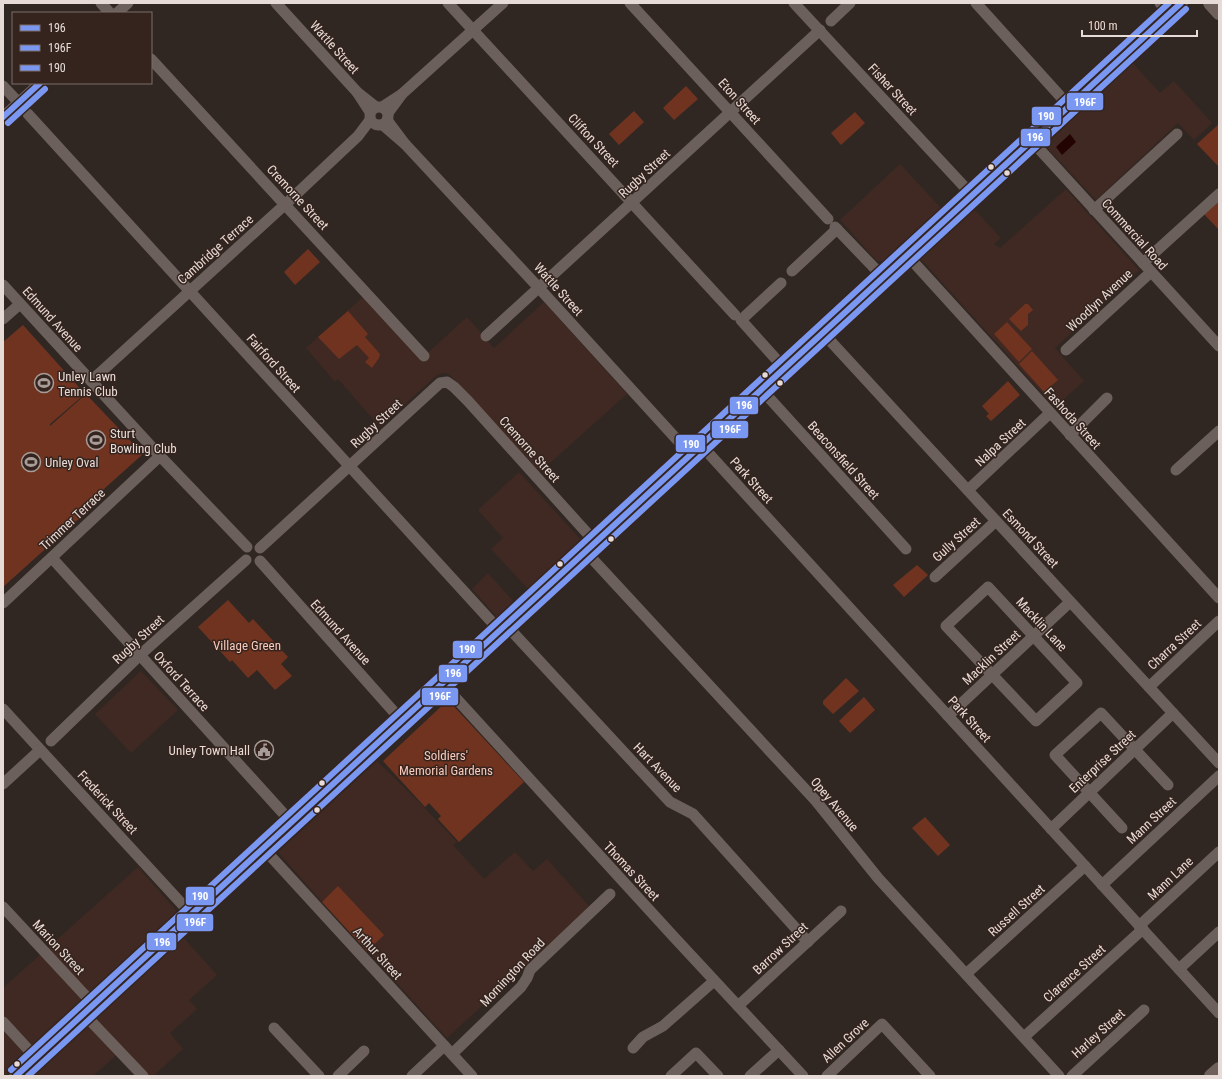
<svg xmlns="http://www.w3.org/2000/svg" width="1222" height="1079" font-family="'Roboto Condensed',sans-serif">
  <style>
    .built { fill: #3f2922 }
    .green { fill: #703320 }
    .water { fill: #240403 }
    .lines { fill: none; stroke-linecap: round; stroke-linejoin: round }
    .minor { stroke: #6c605c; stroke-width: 11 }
    .major { stroke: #6e605b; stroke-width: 14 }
    .bus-1-casing { stroke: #35241e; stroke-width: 9 }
    .bus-2-casing { stroke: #35241e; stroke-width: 9 }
    .bus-3-casing { stroke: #35241e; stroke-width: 9 }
    .bus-4-casing { stroke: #35241e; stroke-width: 9 }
    .bus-5-casing { stroke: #35241e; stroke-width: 9 }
    .bus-1 { stroke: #7a97f1; stroke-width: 6 }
    .bus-2 { stroke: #7a97f1; stroke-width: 6 }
    .bus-3 { stroke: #7a97f1; stroke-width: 6 }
    .bus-4 { stroke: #7a97f1; stroke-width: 6 }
    .bus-5 { stroke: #7a97f1; stroke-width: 6 }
    .bus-dot { fill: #e7dbd7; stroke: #35241e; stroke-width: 1.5 }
    .labels { text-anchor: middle; stroke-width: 3; stroke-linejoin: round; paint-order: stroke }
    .street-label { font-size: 13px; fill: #e7dbd7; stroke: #35241e }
    .poi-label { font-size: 13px; fill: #e7dbd7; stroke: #35241e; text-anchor: start }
    .park-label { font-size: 13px; fill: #f9cabb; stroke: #35241e }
    .line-badge { stroke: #35241e; stroke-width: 1.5 }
    .badge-label { font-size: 11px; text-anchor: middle; font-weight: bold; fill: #fff }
  </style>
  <rect width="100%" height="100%" fill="#302723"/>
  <g class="built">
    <path d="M1128,58L1160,93L1174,81L1212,123L1194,140L1178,123L1096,200L1040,140Z"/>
    <path d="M900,164L941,208L883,261H877L840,220Z"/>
    <path d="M1066,189L1139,270L1055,348L1084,381L1055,407L919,257L973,208L1001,238L994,244L1000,248Z"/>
    <path d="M364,296L421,359L467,317L494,348L544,302L627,394L540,472L449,374L444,373L437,375L380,427L338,379L335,382L306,348Z"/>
    <path d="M519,472L582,541L540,580L541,581L529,590L491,549L503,538L478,510Z"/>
    <path d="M488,573L515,603L498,618L472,589Z"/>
    <path d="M141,671L178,710L131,753L95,714Z"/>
    <path d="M377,761L420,803L457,842L453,845L484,879L515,852L533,871L547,859L590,907L447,1038L322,902L278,852Z"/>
    <path d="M138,867L180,915L5,1076H3V988Z"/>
    <path d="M182,936L217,975L189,1000L197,1009L170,1033L183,1049L153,1076H148L123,1049L93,1076H26Z"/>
  </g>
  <g class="green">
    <path d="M686,86L698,99L674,120L663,108Z"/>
    <path d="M634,111L644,122L619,145L609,134Z"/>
    <path d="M855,112L865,123L841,145L831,133Z"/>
    <path d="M1219,124V167L1197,144Z"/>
    <path d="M1219,198V230L1203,213Z"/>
    <path d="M308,249L320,262L295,285L284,272Z"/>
    <path d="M1025,304H1028L1033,310L1028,314V325L1021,331L1009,319Z"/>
    <path d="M348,311L368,334L365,337L380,354L379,358L372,368L365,362L369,358L357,345L339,359L318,337Z"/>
    <path d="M1007,322L1032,349L1019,362L994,334Z"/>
    <path d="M23,325L85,394L50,424V426L86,394L143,454L105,488L82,516L3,587V342Z"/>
    <path d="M1032,351L1058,380L1044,392L1019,364Z"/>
    <path d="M1008,381L1020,395L991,421L986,416L989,414L982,406Z"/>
    <path d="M917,565L928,575L904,597L893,585Z"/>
    <path d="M228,600L249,623L253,619L288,657L281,664L292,676L275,690L257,670L248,678L232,660L230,662L198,627Z"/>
    <path d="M846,678L859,691L833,714L823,704V701Z"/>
    <path d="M864,697L875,710L850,733L839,721Z"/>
    <path d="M448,700L524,782L459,842L438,819L441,816L429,803L425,807L383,761Z"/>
    <path d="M925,817L950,845L938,856L912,828Z"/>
    <path d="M338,886L384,935L367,951L322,902Z"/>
  </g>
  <path class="water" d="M1070,134L1076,142L1062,155L1056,147Z"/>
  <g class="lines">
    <g class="minor">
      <path d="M101,3L110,13"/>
      <path d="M276,3L357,92"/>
      <path d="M448,3L735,315"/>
      <path d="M630,3L828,219"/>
      <path d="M794,3L972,195"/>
      <path d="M976,3L1069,106"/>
      <path d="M1160,3L1170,13"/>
      <path d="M117,13L128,3"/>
      <path d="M831,21L850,3"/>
      <path d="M151,59L424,356"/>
      <path d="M3,86L19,103"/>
      <path d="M402,94L503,3"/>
      <circle cx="379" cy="116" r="9"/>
      <path d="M382,107L402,94L388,113"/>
      <path d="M370,112L357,92L376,107"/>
      <path d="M28,114L500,631"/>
      <path d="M3,117L40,83"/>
      <path d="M383,125L405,144L387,120"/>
      <path d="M1031,140L1219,346"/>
      <path d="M405,144L539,288L691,455"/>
      <path d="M1094,210L1177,134"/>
      <path d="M835,227L883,277"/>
      <path d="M907,255L1219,598"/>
      <path d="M1143,263L1219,194"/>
      <path d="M792,271L837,229"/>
      <path d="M781,283L741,320L784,368"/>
      <path d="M3,285L160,456L247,547"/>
      <path d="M3,319L20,304"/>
      <path d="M823,333L1219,763"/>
      <path d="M486,336L820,30"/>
      <path d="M1066,350L1151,272"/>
      <path d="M91,381L290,200L358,136L370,120"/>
      <path d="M761,389L906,549"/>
      <path d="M1070,435L1107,398"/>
      <path d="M701,445L1219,1013"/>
      <path d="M1176,470L1219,431"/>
      <path d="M968,490L1050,413"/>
      <path d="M260,548L440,383L447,382L454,387L468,401L596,543"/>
      <path d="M586,552L816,801L878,878L1059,1076"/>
      <path d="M52,558L292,823"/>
      <path d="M260,561L402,721"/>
      <path d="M935,577L996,521"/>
      <path d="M988,587L1077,683L1036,721L946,626Z"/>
      <path d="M3,603L160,456"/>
      <path d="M506,625L670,802L693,814L808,942"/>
      <path d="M443,684L673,936L803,1076"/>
      <path d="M1149,687L1219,621"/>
      <path d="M3,709L192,915"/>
      <path d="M948,716L1070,602"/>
      <path d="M51,741L140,655L246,560"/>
      <path d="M3,784L40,750"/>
      <path d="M1122,828L1055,755L1101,713L1168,785"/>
      <path d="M1051,829L1173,713"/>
      <path d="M264,849L472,1076"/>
      <path d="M1102,885L1219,776"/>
      <path d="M3,907L94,1005"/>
      <path d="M1139,926L1219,852"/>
      <path d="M1179,969L1219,932"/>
      <path d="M966,974L1085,866"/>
      <path d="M738,1006L841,911"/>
      <path d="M84,1014L143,1076"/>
      <path d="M3,1022L36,1058"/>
      <path d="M274,1028L319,1076"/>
      <path d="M1024,1037L1143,929"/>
      <path d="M633,1048L643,1037L663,1026L714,981"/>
      <path d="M452,1054L521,987L527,978L530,970L610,894"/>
      <path d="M338,1076L364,1051"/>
      <path d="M412,1076L444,1046"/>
      <path d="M671,1076L696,1053L718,1076"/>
      <path d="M750,1076L779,1050"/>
      <path d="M827,1076L882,1024L930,1076"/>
      <path d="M1072,1076L1144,1010"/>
    </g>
    <g class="major">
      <path d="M1210,3L1219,13"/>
      <path d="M16,1076L1181,3"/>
      <path d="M1211,1076L1219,1069"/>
    </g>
    <defs>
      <path id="bus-1" d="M16,1076L1181,3"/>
      <path id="bus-2" d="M28,1076L1186,9"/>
      <path id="bus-3" d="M11,1070L1169,3"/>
      <path id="bus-4" d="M3,117L40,83"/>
      <path id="bus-5" d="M8,123L45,89"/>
    </defs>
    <use href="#bus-1" class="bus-1-casing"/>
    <use href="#bus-2" class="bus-2-casing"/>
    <use href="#bus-3" class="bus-3-casing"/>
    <use href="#bus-4" class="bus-4-casing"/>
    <use href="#bus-5" class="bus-5-casing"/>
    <use href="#bus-1" class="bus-1"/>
    <use href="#bus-2" class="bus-2"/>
    <use href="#bus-3" class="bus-3"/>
    <use href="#bus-4" class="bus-4"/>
    <use href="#bus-5" class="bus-5"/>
  </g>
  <defs>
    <symbol id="stadium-ring" viewBox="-11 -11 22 22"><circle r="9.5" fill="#35241e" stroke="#a79c98" stroke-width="1.5"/><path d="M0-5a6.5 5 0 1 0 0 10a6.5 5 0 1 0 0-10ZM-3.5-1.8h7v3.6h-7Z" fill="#a79c98"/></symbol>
    <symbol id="civic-ring" viewBox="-11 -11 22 22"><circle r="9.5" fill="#35241e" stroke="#a79c98" stroke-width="1.5"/><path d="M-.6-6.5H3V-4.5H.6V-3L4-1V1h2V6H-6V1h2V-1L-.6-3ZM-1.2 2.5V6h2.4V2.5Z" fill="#a79c98"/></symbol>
  </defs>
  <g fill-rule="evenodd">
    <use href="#stadium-ring" x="33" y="372" width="22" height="22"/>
    <use href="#stadium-ring" x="85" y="429" width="22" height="22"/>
    <use href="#stadium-ring" x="20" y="451" width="22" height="22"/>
    <use href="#civic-ring" x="253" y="739" width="22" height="22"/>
  </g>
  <g class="bus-dot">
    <circle cx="991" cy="167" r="3.5"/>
    <circle cx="1007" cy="173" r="3.5"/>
    <circle cx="765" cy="375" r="3.5"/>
    <circle cx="780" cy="383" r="3.5"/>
    <circle cx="611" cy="539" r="3.5"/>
    <circle cx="560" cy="564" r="3.5"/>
    <circle cx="322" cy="783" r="3.5"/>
    <circle cx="317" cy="810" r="3.5"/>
    <circle cx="17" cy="1064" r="3.5"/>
  </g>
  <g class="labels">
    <g class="street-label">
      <text transform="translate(335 47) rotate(48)" y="5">Wattle Street</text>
      <text transform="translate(893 89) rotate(47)" y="5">Fisher Street</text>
      <text transform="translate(740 101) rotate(48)" y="5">Eton Street</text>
      <text transform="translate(594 140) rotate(47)" y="5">Clifton Street</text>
      <text transform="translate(644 173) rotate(-43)" y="5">Rugby Street</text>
      <text transform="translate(298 197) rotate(47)" y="5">Cremorne Street</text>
      <text transform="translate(1135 234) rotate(48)" y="5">Commercial Road</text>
      <text transform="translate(215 249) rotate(-42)" y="5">Cambridge Terrace</text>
      <text transform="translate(559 289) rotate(48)" y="5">Wattle Street</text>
      <text transform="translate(1099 300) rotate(-43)" y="5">Woodlyn Avenue</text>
      <text transform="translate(53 319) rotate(48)" y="5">Edmund Avenue</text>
      <text transform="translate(274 363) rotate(48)" y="5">Fairford Street</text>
      <text transform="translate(1073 418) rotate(48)" y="5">Fashoda Street</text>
      <text transform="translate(376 423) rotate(-43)" y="5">Rugby Street</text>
      <text transform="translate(1000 442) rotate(-43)" y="5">Nalpa Street</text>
      <text transform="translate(530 449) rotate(48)" y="5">Cremorne Street</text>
      <text transform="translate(844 460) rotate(48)" y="5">Beaconsfield Street</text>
      <text transform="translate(752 480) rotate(48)" y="5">Park Street</text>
      <text transform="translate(72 519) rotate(-43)" y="5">Trimmer Terrace</text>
      <text transform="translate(1031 538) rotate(47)" y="5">Esmond Street</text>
      <text transform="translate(956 539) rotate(-42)" y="5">Gully Street</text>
      <text transform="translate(1042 624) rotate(47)" y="5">Macklin Lane</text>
      <text transform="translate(341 632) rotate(48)" y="5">Edmund Avenue</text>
      <text transform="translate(138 639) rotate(-43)" y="5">Rugby Street</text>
      <text transform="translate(1174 644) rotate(-43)" y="5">Charra Street</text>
      <text transform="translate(991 657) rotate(-43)" y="5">Macklin Street</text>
      <text transform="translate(182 681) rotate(48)" y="5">Oxford Terrace</text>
      <text transform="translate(970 719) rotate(48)" y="5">Park Street</text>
      <text transform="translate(1102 761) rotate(-43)" y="5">Enterprise Street</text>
      <text transform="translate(658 767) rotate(46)" y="5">Hart Avenue</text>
      <text transform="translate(108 802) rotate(47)" y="5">Frederick Street</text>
      <text transform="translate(835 804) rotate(50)" y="5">Opey Avenue</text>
      <text transform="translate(1151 820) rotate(-43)" y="5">Mann Street</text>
      <text transform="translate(632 871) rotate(47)" y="5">Thomas Street</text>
      <text transform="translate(1170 878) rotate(-43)" y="5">Mann Lane</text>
      <text transform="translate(1016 910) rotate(-42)" y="5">Russell Street</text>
      <text transform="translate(59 947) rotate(47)" y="5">Marion Street</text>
      <text transform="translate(780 948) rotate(-43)" y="5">Barrow Street</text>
      <text transform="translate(378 953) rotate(48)" y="5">Arthur Street</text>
      <text transform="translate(512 972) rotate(-47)" y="5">Mornington Road</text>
      <text transform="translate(1074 973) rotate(-42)" y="5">Clarence Street</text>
      <text transform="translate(1098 1033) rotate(-42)" y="5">Harley Street</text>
      <text transform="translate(845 1040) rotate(-43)" y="5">Allen Grove</text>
    </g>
    <g class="poi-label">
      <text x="58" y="381">Unley Lawn<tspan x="58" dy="15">Tennis Club</tspan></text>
      <text x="110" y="438">Sturt<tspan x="110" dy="15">Bowling Club</tspan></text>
      <text x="45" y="467">Unley Oval</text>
      <text x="250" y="755" text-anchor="end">Unley Town Hall</text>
    </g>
    <g class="park-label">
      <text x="247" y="650">Village Green</text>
      <text x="446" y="760">Soldiers'<tspan x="446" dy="15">Memorial Gardens</tspan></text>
    </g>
  </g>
  <g class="line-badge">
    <rect x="1066" y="92" width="38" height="19" rx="4" fill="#7a97f1"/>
    <rect x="1031" y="106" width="31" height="20" rx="4" fill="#7a97f1"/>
    <rect x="1020" y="128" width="31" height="19" rx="4" fill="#7a97f1"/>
    <rect x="729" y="396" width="30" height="19" rx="4" fill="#7a97f1"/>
    <rect x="711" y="420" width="38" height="19" rx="4" fill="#7a97f1"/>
    <rect x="675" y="434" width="31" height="19" rx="4" fill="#7a97f1"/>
    <rect x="452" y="640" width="31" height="19" rx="4" fill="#7a97f1"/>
    <rect x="438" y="664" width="30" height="19" rx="4" fill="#7a97f1"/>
    <rect x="421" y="687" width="38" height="19" rx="4" fill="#7a97f1"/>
    <rect x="185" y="886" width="30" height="20" rx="4" fill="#7a97f1"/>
    <rect x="176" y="913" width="38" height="19" rx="4" fill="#7a97f1"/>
    <rect x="146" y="932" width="31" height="19" rx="4" fill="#7a97f1"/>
  </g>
  <g class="badge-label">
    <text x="1085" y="106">196F</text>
    <text x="1046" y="120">190</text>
    <text x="1035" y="141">196</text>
    <text x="744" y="409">196</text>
    <text x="730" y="433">196F</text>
    <text x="691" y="448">190</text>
    <text x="467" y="653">190</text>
    <text x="453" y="677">196</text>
    <text x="440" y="700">196F</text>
    <text x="200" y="900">190</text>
    <text x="195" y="926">196F</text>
    <text x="162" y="946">196</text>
  </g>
  <rect width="1222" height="1079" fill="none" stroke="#e7dbd7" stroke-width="8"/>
  <rect x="12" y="12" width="140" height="72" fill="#35241e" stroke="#7c6d68"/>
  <rect x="20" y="25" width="20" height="6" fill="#7a97f1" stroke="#7c6d68"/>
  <text x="48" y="32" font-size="12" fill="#e7dbd7">196</text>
  <rect x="20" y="45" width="20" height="6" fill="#7a97f1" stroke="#7c6d68"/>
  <text x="48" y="52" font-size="12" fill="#e7dbd7">196F</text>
  <rect x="20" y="65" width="20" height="6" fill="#7a97f1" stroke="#7c6d68"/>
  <text x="48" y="72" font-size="12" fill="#e7dbd7">190</text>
  <path d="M1082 30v6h115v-6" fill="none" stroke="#e7dbd7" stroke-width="2"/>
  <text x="1088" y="30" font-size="12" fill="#e7dbd7" stroke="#35241e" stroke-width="3" paint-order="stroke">100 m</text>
</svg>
